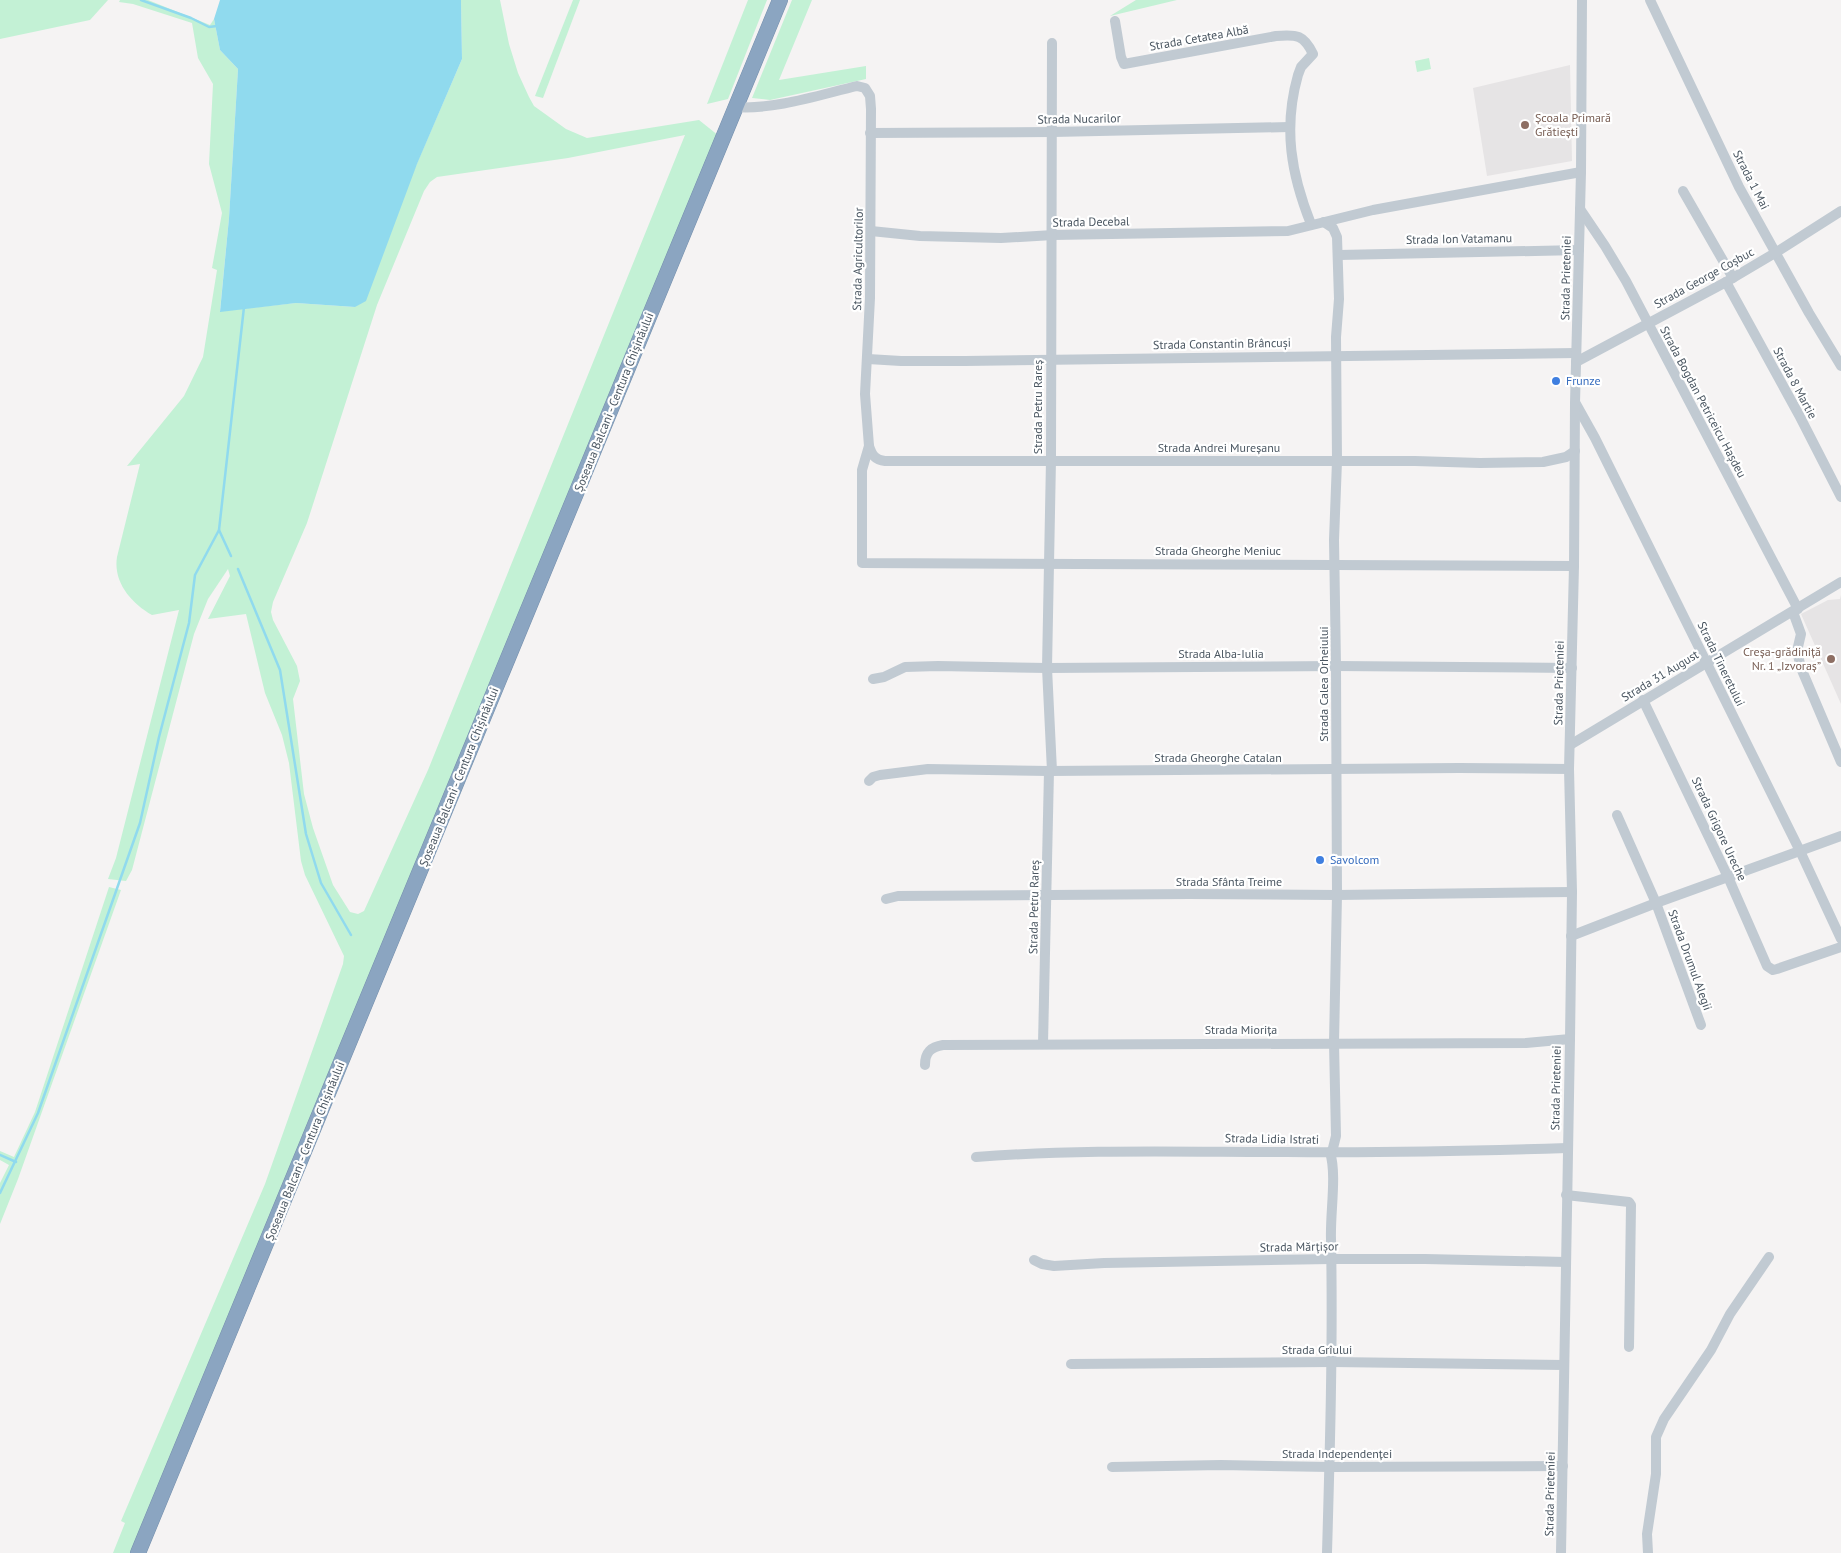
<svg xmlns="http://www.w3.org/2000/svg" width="1841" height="1553" font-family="'PT Sans',sans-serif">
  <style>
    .education { fill: #e6e4e5 }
    .green { fill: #c3f1d5; fill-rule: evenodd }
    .water { fill: #90daee }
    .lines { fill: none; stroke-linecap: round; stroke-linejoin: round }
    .stream { stroke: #90daee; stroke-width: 2.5 }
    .highway-casing { stroke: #7690ad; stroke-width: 16 }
    .minor { stroke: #c1cad2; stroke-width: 10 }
    .highway { stroke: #8ba5c1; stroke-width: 15 }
    .education-dot { fill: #8d6e63; stroke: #fff; stroke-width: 2 }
    .shop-dot { fill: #3f7fe0; stroke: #fff; stroke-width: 2 }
    .labels { text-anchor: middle; stroke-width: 4.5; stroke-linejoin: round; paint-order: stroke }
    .street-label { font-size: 12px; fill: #4a5661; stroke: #fff }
    .education-label { font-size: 12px; fill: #785e54; stroke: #fff; text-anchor: start }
    .shop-label { font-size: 12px; fill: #366cbe; stroke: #fff; text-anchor: start }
  </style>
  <rect width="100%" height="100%" fill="#f5f3f3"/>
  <g class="education">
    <path d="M1570,65L1572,161L1487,176L1473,88Z"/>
    <path d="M1841,595V704L1801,614L1828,600L1840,599Z"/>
  </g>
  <g class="green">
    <path d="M0,0H108L90,20L0,39Z"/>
    <path d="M120,0H148L210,25L214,19L220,50L238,69L229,218L220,311L296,303L355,307L462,59L461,0H500L509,44L518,73L529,97L534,106L566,129L587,138L699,120L719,136L134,1553H113L125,1523L121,1521L265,1184L343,964L344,956L305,875L301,861L289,763L282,735L265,693L246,614L208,619L230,576L228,569L208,599L194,634L132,870L126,881L108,879L116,858L179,610L152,615C131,603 113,582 117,557L140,464L127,466L184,396L203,357L217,270L212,268L222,213L209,164L213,84L198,58L192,23L133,4L119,2ZM685,135L428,770L364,911L358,914L350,912L333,885L313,828L304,794L293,699L300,681L297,666L273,620L271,612L273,602L307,523L377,305L424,191L430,182L437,177L568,158Z"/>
    <path d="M573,0H580L543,98L535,96Z"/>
    <path d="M748,0H767L728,99L707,104Z"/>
    <path d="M792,0H812L779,80L866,66V79L770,100L752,98Z"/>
    <path d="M1136,0H1177L1110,16Z"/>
    <path d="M1429,58L1431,69L1417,72L1415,61Z"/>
    <path d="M109,887L121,890L18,1179L0,1224V1183L9,1165L0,1160V1151L14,1157L35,1112Z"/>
  </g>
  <path class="water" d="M220,0H461L462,59L417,164L366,301L355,307L296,303L220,312L229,218L238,69L220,50L214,19Z"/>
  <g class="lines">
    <g class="stream">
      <path d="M141,0L191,18L209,27L217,26"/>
      <path d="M219,530L231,556"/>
      <path d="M238,569L280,670L306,834L321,883L351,935"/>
      <path d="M0,1155L16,1162"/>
      <path d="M0,1193L38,1113L140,823L159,737L189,623L195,575L219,530L244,307"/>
    </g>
    <defs>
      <path id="highway" d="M138,1553L780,0"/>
    </defs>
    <use href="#highway" class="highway-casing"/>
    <g class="minor">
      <path d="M1650,0L1739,187L1809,313L1841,366"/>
      <path d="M1115,21L1121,57L1124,64L1276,36C1297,34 1304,35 1313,54L1301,67L1298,75C1283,128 1291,174 1311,224"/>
      <path d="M735,107C774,110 819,95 857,86L865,88L870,96L871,109L870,298L865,394L869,446L862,470V563L1574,566"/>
      <path d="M870,133L1053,132L1289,127"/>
      <path d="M1683,191L1733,278"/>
      <path d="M1580,209L1605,246L1626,281L1798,609"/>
      <path d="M1324,222L1333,228L1337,237L1339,299L1336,337L1337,461L1334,540L1336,666L1337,895L1334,1043L1336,1136L1332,1152"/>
      <path d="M871,231L920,236L1001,238L1053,235L1288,231L1373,210L1581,172"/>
      <path d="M1339,255L1579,250"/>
      <path d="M1726,282L1799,415L1841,497"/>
      <path d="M868,359L901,361H965L1576,353"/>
      <path d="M1576,362L1726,282L1775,253L1841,211"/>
      <path d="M1576,404L1595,438L1800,851L1841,939"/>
      <path d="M869,446C872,455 875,460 885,461H1415L1480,463L1543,462L1566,457L1575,451"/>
      <path d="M1793,612L1801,634L1797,651L1801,668L1841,762"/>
      <path d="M873,679L884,677L905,667L938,666L1047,668L1336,666L1572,668"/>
      <path d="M1643,700L1728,877L1767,966L1773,970L1777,969L1841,947"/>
      <path d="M1570,745L1841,582"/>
      <path d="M1052,771L1047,668L1051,460L1052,43"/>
      <path d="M869,781L873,777L880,775L928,769L1049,771L1459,768L1569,769"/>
      <path d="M1617,815L1656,903L1701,1025"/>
      <path d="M886,899L898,896L1189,894L1337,895L1572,892"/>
      <path d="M1571,936L1656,903L1841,836"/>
      <path d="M1043,1044L1049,771"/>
      <path d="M925,1065C925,1052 931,1047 943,1045L1526,1043L1570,1039"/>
      <path d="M976,1157C1080,1149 1184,1152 1287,1152C1381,1153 1474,1151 1567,1148"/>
      <path d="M1566,1195L1629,1202L1631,1205L1629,1347"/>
      <path d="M1034,1260L1042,1264L1054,1266L1104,1263L1331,1259H1425L1566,1262"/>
      <path d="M1071,1364L1332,1362L1564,1365"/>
      <path d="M1112,1467L1221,1465L1330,1467L1563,1466"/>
      <path d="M1327,1553C1330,1448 1333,1344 1331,1239C1330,1213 1337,1175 1330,1152"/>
      <path d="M1561,1553L1570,1039L1572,892L1569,769L1574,566L1575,403L1581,172L1582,0"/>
      <path d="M1648,1553L1647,1534L1656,1474V1437L1664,1419L1711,1350L1730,1314L1769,1257"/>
    </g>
    <use href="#highway" class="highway"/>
  </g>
  <g class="education-dot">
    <circle cx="1525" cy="125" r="5"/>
    <circle cx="1831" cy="659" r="5"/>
  </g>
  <g class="shop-dot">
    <circle cx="1556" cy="381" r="5"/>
    <circle cx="1320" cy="860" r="5"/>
  </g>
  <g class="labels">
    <g class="street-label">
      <text transform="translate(1199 38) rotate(-10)" y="4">Strada Cetatea Albă</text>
      <text transform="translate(1079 119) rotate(-1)" y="4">Strada Nucarilor</text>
      <text transform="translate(1751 180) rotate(63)" y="4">Strada 1 Mai</text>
      <text transform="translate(1091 222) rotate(-1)" y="4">Strada Decebal</text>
      <text transform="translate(1459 239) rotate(-1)" y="4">Strada Ion Vatamanu</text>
      <text transform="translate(858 259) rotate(-89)" y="4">Strada Agricultorilor</text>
      <text transform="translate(1566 278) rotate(-89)" y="4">Strada Prieteniei</text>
      <text transform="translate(1704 278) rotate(-29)" y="4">Strada George Coșbuc</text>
      <text transform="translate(1222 344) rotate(-1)" y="4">Strada Constantin Brâncuși</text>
      <text transform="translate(1795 383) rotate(62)" y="4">Strada 8 Martie</text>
      <text transform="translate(614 402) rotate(-68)" y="4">Șoseaua Balcani - Centura Chișinăului</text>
      <text transform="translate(1703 402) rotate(62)" y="4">Strada Bogdan Petriceicu Hașdeu</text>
      <text transform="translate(1038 407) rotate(-90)" y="4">Strada Petru Rareș</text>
      <text x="1219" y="452">Strada Andrei Mureșanu</text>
      <text x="1218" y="555">Strada Gheorghe Meniuc</text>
      <text x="1221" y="658">Strada Alba-Iulia</text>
      <text transform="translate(1721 664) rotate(64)" y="4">Strada Tineretului</text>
      <text transform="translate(1660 676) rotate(-31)" y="4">Strada 31 August</text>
      <text transform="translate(1559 683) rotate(-89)" y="4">Strada Prieteniei</text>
      <text transform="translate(1324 684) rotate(-90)" y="4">Strada Calea Orheiului</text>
      <text x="1218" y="762">Strada Gheorghe Catalan</text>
      <text transform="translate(459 777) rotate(-68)" y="4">Șoseaua Balcani - Centura Chișinăului</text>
      <text transform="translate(1719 829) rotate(65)" y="4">Strada Grigore Ureche</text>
      <text x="1229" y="886">Strada Sfânta Treime</text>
      <text transform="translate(1034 907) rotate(-89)" y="4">Strada Petru Rareș</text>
      <text transform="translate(1690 960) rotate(70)" y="4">Strada Drumul Alegii</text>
      <text x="1241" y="1034">Strada Miorița</text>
      <text transform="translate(1556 1088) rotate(-89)" y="4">Strada Prieteniei</text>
      <text transform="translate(1272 1139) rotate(1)" y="4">Strada Lidia Istrati</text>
      <text transform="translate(305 1151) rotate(-68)" y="4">Șoseaua Balcani - Centura Chișinăului</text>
      <text transform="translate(1299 1247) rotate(-1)" y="4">Strada Mărțișor</text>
      <text x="1317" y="1354">Strada Grîului</text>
      <text x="1337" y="1458">Strada Independenței</text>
      <text transform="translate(1550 1494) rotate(-89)" y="4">Strada Prieteniei</text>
    </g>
    <g class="education-label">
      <text x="1535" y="122">Școala Primară<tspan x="1535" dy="14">Grătiești</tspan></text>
      <text x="1821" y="656" text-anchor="end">Creșa-grădiniță<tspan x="1821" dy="14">Nr. 1 „Izvoraș”</tspan></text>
    </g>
    <g class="shop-label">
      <text x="1566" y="385">Frunze</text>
      <text x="1330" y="864">Savolcom</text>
    </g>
  </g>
</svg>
